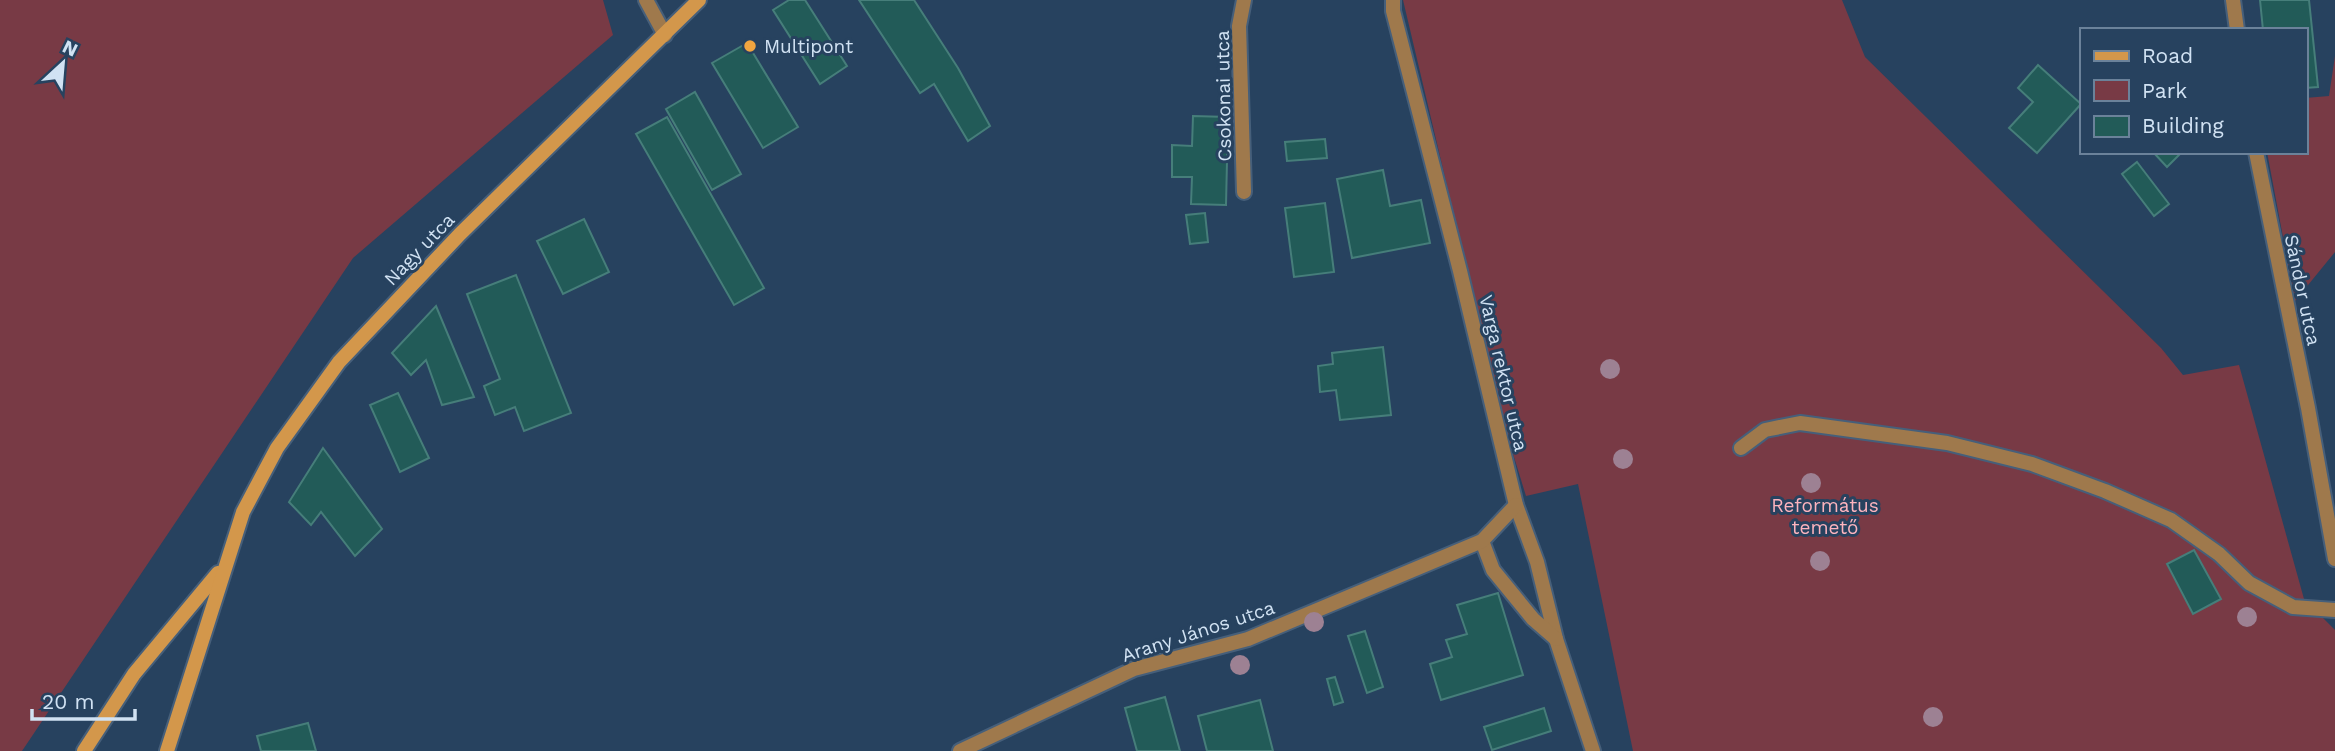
<svg xmlns="http://www.w3.org/2000/svg" width="2335" height="751" font-family="'Work Sans',sans-serif">
  <style>
    .green { fill: #783a45 }
    .building { fill: #225b58; stroke: #467e7a; stroke-width: 2 }
    .lines { fill: none; stroke-linecap: round; stroke-linejoin: round }
    .service-casing { stroke: #465f7a; stroke-width: 18 }
    .minor-casing { stroke: #465f7a; stroke-width: 18 }
    .secondary-casing { stroke: #465f7a; stroke-width: 18 }
    .service { stroke: #9f794c; stroke-width: 14 }
    .minor { stroke: #9f794c; stroke-width: 14 }
    .secondary { stroke: #d3974b; stroke-width: 14 }
    .tree { fill: #9d8193 }
    .poi-dot { fill: #f1a540; stroke: #27425f; stroke-width: 2.5 }
    .labels { text-anchor: middle; stroke-width: 6; stroke-linejoin: round; paint-order: stroke }
    .poi-label { font-size: 19px; fill: #d1e2f3; stroke: #27425f; text-anchor: start }
    .street-label { font-size: 19px; fill: #d1e2f3; stroke: #27425f }
    .park-label { font-size: 19px; fill: #fdb4be; stroke: #27425f }
  </style>
  <rect width="100%" height="100%" fill="#27425f"/>
  <g class="green">
    <path d="M0,0H603L613,35L353,258L22,751H0Z"/>
    <path d="M1403,0H1842L1865,57L2161,348L2183,375L2239,365L2304,599L2335,630V751H1633L1578,484L1526,496L1502,418Z"/>
    <path d="M2335,56V252L2295,301L2267,152H2305V98L2329,96Z"/>
  </g>
  <g class="building">
    <path d="M789,0H805L847,66L820,84L773,10Z"/>
    <path d="M859,0H914L958,68L990,126L968,141L934,84L920,93Z"/>
    <path d="M2260,0H2309L2318,87L2305,88V30H2263Z"/>
    <path d="M747,43L798,127L763,148L712,63Z"/>
    <path d="M2038,65L2081,104L2037,153L2009,128L2033,102L2018,88Z"/>
    <path d="M695,92L741,174L712,190L666,109Z"/>
    <path d="M1193,116L1228,117L1226,205L1191,204L1192,177H1172V145L1192,146Z"/>
    <path d="M667,117L764,288L734,305L636,134Z"/>
    <path d="M1325,139L1327,158L1287,161L1285,142Z"/>
    <path d="M2153,152H2182L2167,167Z"/>
    <path d="M2137,162L2169,204L2154,216L2122,174Z"/>
    <path d="M1383,170L1390,206L1421,200L1430,243L1352,258L1337,179Z"/>
    <path d="M1325,203L1334,272L1294,277L1285,208Z"/>
    <path d="M1205,213L1208,242L1190,244L1186,215Z"/>
    <path d="M584,219L609,272L563,294L537,241Z"/>
    <path d="M516,275L571,413L524,431L515,407L495,415L484,386L500,379L467,294Z"/>
    <path d="M436,306L474,397L442,405L426,360L411,375L392,353Z"/>
    <path d="M1383,347L1391,415L1340,420L1336,390L1320,392L1318,366L1333,364L1332,353Z"/>
    <path d="M398,393L429,458L400,472L370,405Z"/>
    <path d="M323,448L382,529L355,556L321,512L311,525L289,502Z"/>
    <path d="M2194,550L2221,599L2193,614L2167,564Z"/>
    <path d="M1498,593L1523,675L1441,700L1430,664L1452,657L1446,640L1467,634L1457,605Z"/>
    <path d="M1365,631L1383,687L1367,693L1348,636Z"/>
    <path d="M1335,677L1343,702L1334,705L1327,679Z"/>
    <path d="M1165,697L1180,751H1137L1125,708Z"/>
    <path d="M1260,700L1273,751H1207L1198,716Z"/>
    <path d="M1544,708L1551,731L1492,750L1484,727Z"/>
    <path d="M308,723L316,751H261L257,736Z"/>
  </g>
  <g class="lines">
    <defs>
      <path id="service" d="M1741,448L1765,430L1800,423L1947,443L2032,464L2105,491L2171,520L2219,554L2249,583L2293,607L2335,610"/>
      <g id="minor">
        <path d="M646,0L665,35"/>
        <path d="M1393,0V11L1460,271L1516,505L1537,562L1556,639L1593,751"/>
        <path d="M2233,0L2237,30"/>
        <path d="M2256,152L2308,408L2335,559"/>
        <path d="M1244,192L1239,26L1244,0"/>
        <path d="M1482,541L1493,570L1533,619L1556,639"/>
        <path d="M960,751L1134,669L1248,639L1482,541L1516,505"/>
      </g>
      <g id="secondary">
        <path d="M84,751L134,674L218,573"/>
        <path d="M167,751L243,512L277,448L339,362L460,234L699,0"/>
      </g>
    </defs>
    <use href="#service" class="service-casing"/>
    <use href="#minor" class="minor-casing"/>
    <use href="#secondary" class="secondary-casing"/>
    <use href="#service" class="service"/>
    <use href="#minor" class="minor"/>
    <use href="#secondary" class="secondary"/>
  </g>
  <g class="tree">
    <circle cx="1610" cy="369" r="10"/>
    <circle cx="1623" cy="459" r="10"/>
    <circle cx="1811" cy="483" r="10"/>
    <circle cx="1820" cy="561" r="10"/>
    <circle cx="2247" cy="617" r="10"/>
    <circle cx="1314" cy="622" r="10"/>
    <circle cx="1240" cy="665" r="10"/>
    <circle cx="1933" cy="717" r="10"/>
  </g>
  <circle class="poi-dot" cx="750" cy="46" r="7"/>
  <g class="labels">
    <g class="poi-label">
      <text x="764" y="53">Multipont</text>
    </g>
    <g class="street-label">
      <text transform="translate(1223 96) rotate(-91)" y="7">Csokonai utca</text>
      <text transform="translate(419 249) rotate(-46)" y="7">Nagy utca</text>
      <text transform="translate(2303 290) rotate(78)" y="7">Sándor utca</text>
      <text transform="translate(1504 373) rotate(77)" y="7">Varga rektor utca</text>
      <text transform="translate(1198 631) rotate(-18)" y="7">Arany János utca</text>
    </g>
    <g class="park-label">
      <text x="1825" y="512">Református<tspan x="1825" dy="22">temető</tspan></text>
    </g>
  </g>
  <rect x="2080" y="28" width="228" height="126" fill="#27425f" stroke="#6b829a" stroke-width="2"/>
  <rect x="2094" y="51" width="35" height="10" fill="#d3974b" stroke="#6b829a" stroke-width="2"/>
  <text x="2142" y="63" font-size="21" fill="#d1e2f3">Road</text>
  <rect x="2094" y="80" width="35" height="21" fill="#783a45" stroke="#6b829a" stroke-width="2"/>
  <text x="2142" y="98" font-size="21" fill="#d1e2f3">Park</text>
  <rect x="2094" y="116" width="35" height="21" fill="#225b58" stroke="#6b829a" stroke-width="2"/>
  <text x="2142" y="133" font-size="21" fill="#d1e2f3">Building</text>
  <g transform="translate(63 63) rotate(26)" stroke="#27425f" stroke-width="5" paint-order="stroke">
  <path d="M0-5L12 26L0 18L-12 26Z" fill="#d1e2f3"/>
  <text y="-10" font-size="19" font-weight="bold" text-anchor="middle" fill="#d1e2f3">N</text>
  </g>
  <path d="M32 709v10h103v-10" fill="none" stroke="#d1e2f3" stroke-width="3.5"/>
  <text x="42" y="709" font-size="21" fill="#d1e2f3" stroke="#27425f" stroke-width="5" paint-order="stroke">20 m</text>
</svg>
